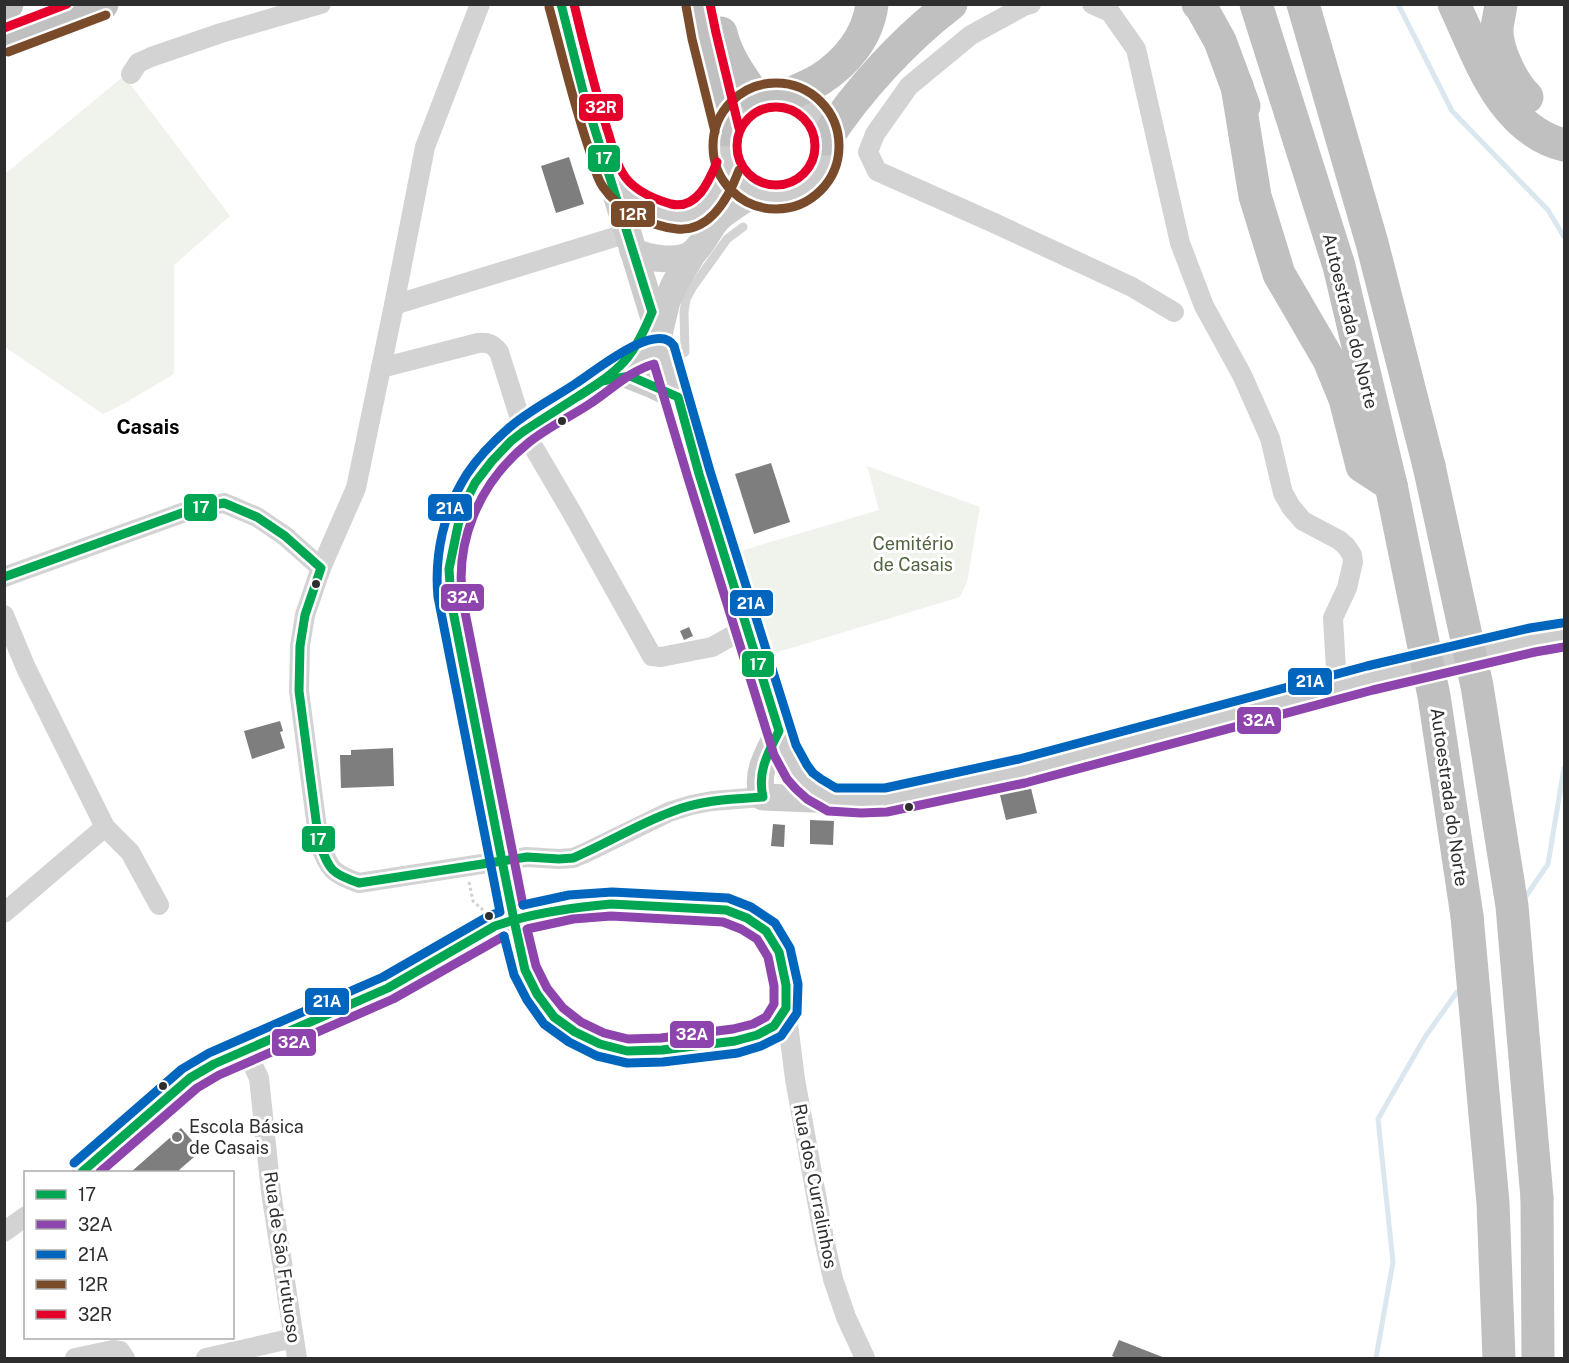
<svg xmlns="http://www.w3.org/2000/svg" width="1569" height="1363" font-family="'Public Sans',sans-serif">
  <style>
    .green { fill: #f0f3ec }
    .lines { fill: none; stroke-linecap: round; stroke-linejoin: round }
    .stream { stroke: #dbe7ee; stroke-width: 5 }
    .building { fill: #7e7e7e }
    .path { stroke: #d2d2d2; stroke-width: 3; stroke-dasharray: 3 3; stroke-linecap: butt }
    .lane { stroke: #d3d3d3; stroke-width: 9 }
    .street { stroke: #d3d3d3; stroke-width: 20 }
    .secondary { stroke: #ccc; stroke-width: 27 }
    .highway { stroke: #c0c0c0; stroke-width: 33 }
    .secondary-bridge { stroke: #ccc; stroke-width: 27 }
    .highway-bridge { stroke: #c0c0c0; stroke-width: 33 }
    .bus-1-casing { stroke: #fff; stroke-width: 14 }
    .bus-2-casing { stroke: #fff; stroke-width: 14 }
    .bus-3-casing { stroke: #fff; stroke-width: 14 }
    .bus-4-casing { stroke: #fff; stroke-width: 14 }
    .bus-5-casing { stroke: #fff; stroke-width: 14 }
    .bus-1 { stroke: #00a651; stroke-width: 9 }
    .bus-2 { stroke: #8e44ad; stroke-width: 9 }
    .bus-3 { stroke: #0065bd; stroke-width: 9 }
    .bus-4 { stroke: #7a4b2a; stroke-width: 9 }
    .bus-5 { stroke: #e4002b; stroke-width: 9 }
    .bus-dot { fill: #2e2e2e; stroke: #fff; stroke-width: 2 }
    .poi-dot { fill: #777; stroke: #fff; stroke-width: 2 }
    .labels { text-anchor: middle; stroke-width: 6; stroke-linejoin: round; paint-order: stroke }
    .street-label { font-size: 18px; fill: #2e2e2e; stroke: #fff }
    .park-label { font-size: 18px; fill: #516440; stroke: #fff }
    .poi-label { font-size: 18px; fill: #2e2e2e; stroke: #fff; text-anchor: start }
    .neighbourhood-label { font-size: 20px; font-weight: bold; fill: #000; stroke: #fff }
    .line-badge { stroke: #fff; stroke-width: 2 }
    .badge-label { font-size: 16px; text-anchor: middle; font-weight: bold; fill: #fff }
  </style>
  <rect width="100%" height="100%" fill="#fff"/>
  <g class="green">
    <path d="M124,76L230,216L174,265V374L125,403L103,414L5,347V174Z"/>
    <path d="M867,466L980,507L967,582L960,597L768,655L737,552L879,510Z"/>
  </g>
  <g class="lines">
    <g class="stream">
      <path d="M1398,4L1452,111L1548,210L1564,237"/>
      <path d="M1524,899L1548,864L1564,768"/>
      <path d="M1376,1358L1393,1262L1378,1119L1425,1037L1457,992"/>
    </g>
  </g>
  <g class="building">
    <path d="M569,157L584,204L556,213L541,166Z"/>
    <path d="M771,463L790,522L754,534L735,474Z"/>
    <path d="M689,627L693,636L684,640L680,631Z"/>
    <path d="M280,721L283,731L280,732L285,748L252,759L244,731Z"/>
    <path d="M393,748L394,786L341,788L340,755H351V750Z"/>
    <path d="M1029,780L1037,813L1006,820L998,787Z"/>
    <path d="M810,820L834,821L833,845L810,844Z"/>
    <path d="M773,824L785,825L784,847L771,846Z"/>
    <path d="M181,1128L201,1151L179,1170L182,1172H131Z"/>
    <path d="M1119,1340L1165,1358H1117L1112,1356Z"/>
  </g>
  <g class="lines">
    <path class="path" d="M469,882L473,901L483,910"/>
    <path class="lane" d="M671,361L685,352L684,312L686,299L692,288L727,239L743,227"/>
    <g class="street">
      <path d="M480,4L425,147L394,305L356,488L321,568L305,615L300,646L299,691L319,843C330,869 331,873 359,883L527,857L559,859L573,858L585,853L669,812L691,805L712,801L763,797"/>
      <path d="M1031,4L1024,6L971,35L909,86L875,134L868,152L877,171L994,223L1132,287L1174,312"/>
      <path d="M1092,4L1110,12L1136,49L1180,243L1204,306L1242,375L1270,438L1283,493L1291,507L1303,521L1339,540L1346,546L1352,555L1353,562L1347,588L1333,618L1337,687"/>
      <path d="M131,74L138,63L151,57L221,33L321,4"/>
      <path d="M394,305L628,233"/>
      <path d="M381,368L478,343C488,342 493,344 499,352L524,431L571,511L652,656L661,657L712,647L746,628"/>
      <path d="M4,577L193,509L224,503L257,517L285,536L321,568"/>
      <path d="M4,615L26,668L105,827L130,852L159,905"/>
      <path d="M4,913L105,827"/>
      <path d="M786,1008L795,1079L824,1239L833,1279L846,1317L865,1358"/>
      <path d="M246,1051L259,1078L271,1192L297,1358"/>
      <path d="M82,1172L190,1078L214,1064L246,1051L388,988L495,926"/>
      <path d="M4,1232L26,1216"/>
      <path d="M75,1358L113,1350L120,1351L125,1358"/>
      <path d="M206,1358L294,1338"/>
    </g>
    <g class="secondary">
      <path d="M561,4L584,95L612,181L678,397L699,474L779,731C791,767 798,780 832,799"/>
      <circle cx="776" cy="146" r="51"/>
      <path d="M612,181C618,186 623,193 629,197C651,214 686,226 708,204C718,194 723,179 728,166"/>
      <path d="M633,251C648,259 682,264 695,251C704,242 709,229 717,220C728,209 742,202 755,193"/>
      <path d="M659,334L667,301L675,283L694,252"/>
      <path d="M630,376L653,385L678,397"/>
      <path d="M511,441L524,431L602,381L623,364L642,355L663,350"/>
      <path d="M779,731C769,752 754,773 763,797L861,801L907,796L1022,771L1370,678L1533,640L1564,635"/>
      <path d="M495,926L531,915L571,907L611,904L726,910L747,918L766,931L779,952L786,985V1008L774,1026L757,1035L735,1041"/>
    </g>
    <g class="highway">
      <path d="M698,4C704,47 719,88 727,130"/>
      <path d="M1198,4L1201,7L1220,41L1244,106"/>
      <path d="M1256,4L1339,266L1391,485"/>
      <path d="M1303,4L1372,243L1429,466"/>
      <path d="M1454,4C1479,57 1501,129 1564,145"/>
      <path d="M1501,4C1500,12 1498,20 1497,28C1496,49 1512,82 1527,97"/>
      <path d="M4,5L7,4"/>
      <path d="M721,33C727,58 742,78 757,99"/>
      <path d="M4,41L102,4"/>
      <path d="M1237,86L1255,196L1279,274L1329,360L1345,399L1362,466L1391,485"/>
      <path d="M785,96C796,91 809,86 819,80C846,63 868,37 872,4"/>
      <path d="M826,139C858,90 904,40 951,4"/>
      <path d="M1467,916L1493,1203L1499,1358"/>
      <path d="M1537,1198L1538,1358"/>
    </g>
    <path class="secondary-bridge" d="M511,441L492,461L475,483L461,511L449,569L451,601L519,948C531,992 548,1019 590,1040C601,1045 616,1051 629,1051C665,1053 701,1045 735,1041"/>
    <g class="highway-bridge">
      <path d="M1429,466L1477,686L1512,906L1537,1198"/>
      <path d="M1391,485L1434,696L1467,916"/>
    </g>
    <defs>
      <g id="bus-1">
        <path d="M561,4L584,95L652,312"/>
        <path d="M630,376L678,397L699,474L779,731C768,753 757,772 763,797C732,799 700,800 671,812C638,824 606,844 573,858L559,859L527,857L502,861L451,601L449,569L461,511L475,483L492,461L511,441L524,431L602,381Z"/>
        <path d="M579,396C621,369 633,359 652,312"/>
        <path d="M4,577L193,509L224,503L257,517L285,536L321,568L305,615L300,646L299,691L319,843C330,870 330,873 359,883L502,861"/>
        <path d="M502,861L514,920"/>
        <path d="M611,904L726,910L747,918L766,931L779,952L786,985V1008L774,1026L757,1035L735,1041L662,1050L627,1051L600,1044L575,1032L554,1017L537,994L525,970L514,920C546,911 578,907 611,904Z"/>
        <path d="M82,1172L190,1078L214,1064L388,988L495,926L514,920"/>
      </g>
      <g id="bus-2">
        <path d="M523,905L463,602C454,542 479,483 527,444C545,429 568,418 588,405C610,391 629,371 654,364L688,478L774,755L787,779L796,789L807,799L828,811L861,813L887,812L1025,783L1373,690L1535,652L1564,647"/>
        <path d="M611,916L723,922L741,929L757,939L768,957L774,986V1004L766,1017L753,1024L733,1029L661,1038L628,1039L604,1033L581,1022L563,1008L547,988L536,966L527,929L573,919Z"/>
        <path d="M100,1172L197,1088L219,1075L393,999L504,936"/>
      </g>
      <g id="bus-3">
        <path d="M504,936L514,975L527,1000L544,1024L569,1042L597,1056L627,1063L663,1062L738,1053L761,1046L781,1036L797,1013L798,984L790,948L775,923L751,907L728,898L612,892L569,895L523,905"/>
        <path d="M74,1163L182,1069L209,1053L383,977L489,916L500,912L438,597C434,555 444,510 467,474C479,456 494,441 510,427C530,410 554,398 575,384C593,373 657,319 674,346L710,471L796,745L807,765L813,773L821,779L836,788H885L1019,759L1367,666L1530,628L1562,623"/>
      </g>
      <g id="bus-4">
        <path d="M686,6L692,39L715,132"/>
        <path d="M549,7C562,54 573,102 589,149C593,161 595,176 603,187C619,210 649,226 677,229C711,232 729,197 739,170"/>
        <path d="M8,52L106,15"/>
        <circle cx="776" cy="146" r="63"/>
      </g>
      <g id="bus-5">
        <path d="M574,4C584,46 595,88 607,129C612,142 614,160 622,172C631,189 654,199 671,204C697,210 709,181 717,162"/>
        <path d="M710,4L716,33L739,128"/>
        <path d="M4,28L67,4"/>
        <circle cx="776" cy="146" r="39"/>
      </g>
    </defs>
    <use href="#bus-1" class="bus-1-casing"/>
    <use href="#bus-2" class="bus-2-casing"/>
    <use href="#bus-3" class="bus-3-casing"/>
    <use href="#bus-4" class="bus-4-casing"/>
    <use href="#bus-5" class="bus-5-casing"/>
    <use href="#bus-1" class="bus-1"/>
    <use href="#bus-2" class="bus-2"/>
    <use href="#bus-3" class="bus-3"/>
    <use href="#bus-4" class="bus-4"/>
    <use href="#bus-5" class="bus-5"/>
  </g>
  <g class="bus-dot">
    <circle cx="562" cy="421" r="5"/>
    <circle cx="316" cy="584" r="5"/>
    <circle cx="909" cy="807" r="5"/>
    <circle cx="489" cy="916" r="5"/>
    <circle cx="163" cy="1086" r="5"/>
  </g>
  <circle class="poi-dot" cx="177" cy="1137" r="6"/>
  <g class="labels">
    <g class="street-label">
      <text transform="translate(1350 321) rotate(76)" y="6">Autoestrada do Norte</text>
      <text transform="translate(1449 797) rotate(82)" y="6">Autoestrada do Norte</text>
      <text transform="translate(815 1186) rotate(79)" y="6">Rua dos Curralinhos</text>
      <text transform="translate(282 1257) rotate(82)" y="6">Rua de São Frutuoso</text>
    </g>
    <g class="park-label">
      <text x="913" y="550">Cemitério<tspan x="913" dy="21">de Casais</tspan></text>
    </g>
    <g class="poi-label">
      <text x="189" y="1133">Escola Básica<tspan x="189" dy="21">de Casais</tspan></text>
    </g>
    <g class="neighbourhood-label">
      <text x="148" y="434">Casais</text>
    </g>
  </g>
  <g class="line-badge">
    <rect x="578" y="93" width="46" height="29" rx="6" fill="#e4002b"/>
    <rect x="587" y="144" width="34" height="29" rx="6" fill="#00a651"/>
    <rect x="610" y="200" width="46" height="28" rx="6" fill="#7a4b2a"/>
    <rect x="183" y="493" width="35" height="29" rx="6" fill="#00a651"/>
    <rect x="427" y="493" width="46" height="29" rx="6" fill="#0065bd"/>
    <rect x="440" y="583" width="45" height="29" rx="6" fill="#8e44ad"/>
    <rect x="729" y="589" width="45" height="28" rx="6" fill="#0065bd"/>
    <rect x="741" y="650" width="34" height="28" rx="6" fill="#00a651"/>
    <rect x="1287" y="667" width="46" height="29" rx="6" fill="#0065bd"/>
    <rect x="1236" y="706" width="46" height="29" rx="6" fill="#8e44ad"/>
    <rect x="301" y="825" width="35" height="28" rx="6" fill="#00a651"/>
    <rect x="304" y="987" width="46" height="29" rx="6" fill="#0065bd"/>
    <rect x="669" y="1020" width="46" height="29" rx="6" fill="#8e44ad"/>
    <rect x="271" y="1028" width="46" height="29" rx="6" fill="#8e44ad"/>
  </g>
  <g class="badge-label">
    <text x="601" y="113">32R</text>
    <text x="604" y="164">17</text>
    <text x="633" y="220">12R</text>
    <text x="201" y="513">17</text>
    <text x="450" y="514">21A</text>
    <text x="463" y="603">32A</text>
    <text x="751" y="609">21A</text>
    <text x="758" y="670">17</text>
    <text x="1310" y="687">21A</text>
    <text x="1259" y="726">32A</text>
    <text x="318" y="845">17</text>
    <text x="327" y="1007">21A</text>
    <text x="692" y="1040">32A</text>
    <text x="294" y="1048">32A</text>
  </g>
  <rect width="1569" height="1363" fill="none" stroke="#2e2e2e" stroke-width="12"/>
  <rect x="24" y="1171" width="210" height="168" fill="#ffffff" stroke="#ababab" stroke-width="1.5"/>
  <rect x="36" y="1190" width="30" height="9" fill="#00a651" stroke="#ababab" stroke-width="1.5"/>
  <text x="78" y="1201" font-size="18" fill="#2e2e2e">17</text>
  <rect x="36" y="1220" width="30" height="9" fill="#8e44ad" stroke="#ababab" stroke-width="1.5"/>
  <text x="78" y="1231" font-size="18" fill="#2e2e2e">32A</text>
  <rect x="36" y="1250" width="30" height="9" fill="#0065bd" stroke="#ababab" stroke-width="1.5"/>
  <text x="78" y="1261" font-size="18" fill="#2e2e2e">21A</text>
  <rect x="36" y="1280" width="30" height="9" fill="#7a4b2a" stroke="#ababab" stroke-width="1.5"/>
  <text x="78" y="1291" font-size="18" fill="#2e2e2e">12R</text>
  <rect x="36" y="1310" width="30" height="9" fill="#e4002b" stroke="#ababab" stroke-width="1.5"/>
  <text x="78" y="1321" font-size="18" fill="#2e2e2e">32R</text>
</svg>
